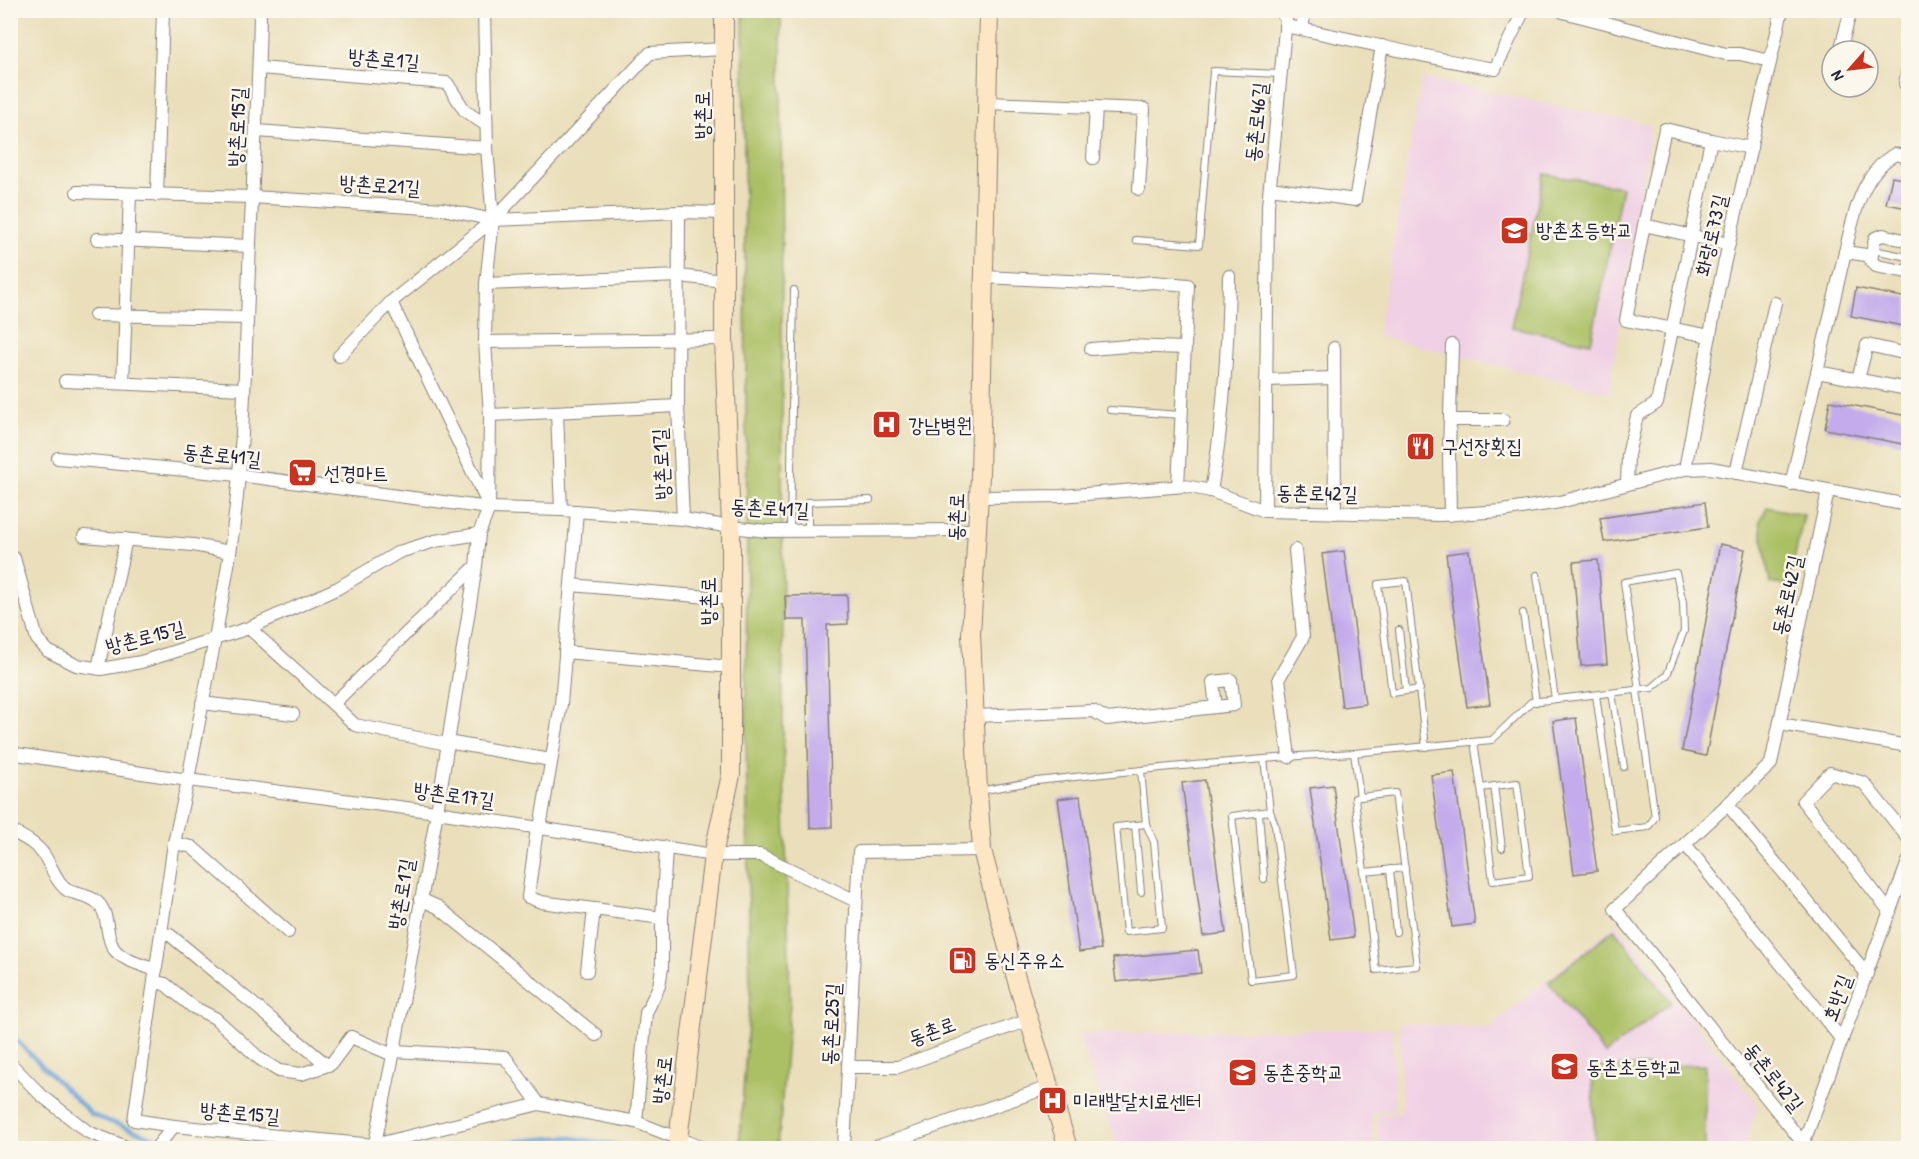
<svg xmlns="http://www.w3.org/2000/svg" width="1919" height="1159" font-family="'Patrick Hand','Poor Story',sans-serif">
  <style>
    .built { fill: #f0d0e4 }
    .green { fill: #abc065; stroke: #667150; stroke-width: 1.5 }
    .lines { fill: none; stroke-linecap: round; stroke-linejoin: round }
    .stream { stroke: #699fd7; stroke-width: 4.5 }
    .building { fill: #c3abec }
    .lane-casing { stroke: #86807a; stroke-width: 8 }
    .street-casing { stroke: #86807a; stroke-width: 14 }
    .secondary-casing { stroke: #86807a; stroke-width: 20 }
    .lane { stroke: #fff; stroke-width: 6 }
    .street { stroke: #fff; stroke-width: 12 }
    .secondary { stroke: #fce6c4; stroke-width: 18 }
    .labels { text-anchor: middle; stroke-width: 5; stroke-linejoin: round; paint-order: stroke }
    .street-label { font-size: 20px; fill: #22223b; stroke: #fbf7ec }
    .poi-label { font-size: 20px; fill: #22223b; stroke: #fbf7ec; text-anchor: start }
  </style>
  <rect width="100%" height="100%" fill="#fbf7ec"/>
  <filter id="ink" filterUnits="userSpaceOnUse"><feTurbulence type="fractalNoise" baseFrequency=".0167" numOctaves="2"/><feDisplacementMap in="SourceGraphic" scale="12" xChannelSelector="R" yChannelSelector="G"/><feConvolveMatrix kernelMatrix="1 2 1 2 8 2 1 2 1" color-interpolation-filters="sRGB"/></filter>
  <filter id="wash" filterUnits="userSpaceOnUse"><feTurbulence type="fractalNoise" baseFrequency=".008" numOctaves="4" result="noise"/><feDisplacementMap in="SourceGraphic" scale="24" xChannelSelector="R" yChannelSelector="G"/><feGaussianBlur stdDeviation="1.35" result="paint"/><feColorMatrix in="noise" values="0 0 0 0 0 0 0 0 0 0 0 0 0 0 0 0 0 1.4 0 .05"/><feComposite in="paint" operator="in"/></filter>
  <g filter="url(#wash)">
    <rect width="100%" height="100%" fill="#eadfba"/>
    <g class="built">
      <path d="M1422,78L1651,125L1609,393L1377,336Z"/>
      <path d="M1617,923L1758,1105L1744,1148H1379L1377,1116L1402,1112L1399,1023L1487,1029Z"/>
      <path d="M1392,1028L1395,1109L1371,1113L1373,1148H1118L1078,1034Z"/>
    </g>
    <g class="green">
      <path d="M781,10L783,731L790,1002L778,1148H739L750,995L746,737L747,527L743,11Z"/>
      <path d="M1544,174L1622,187L1591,343L1511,327Z"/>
      <path d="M1767,507L1804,515L1788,586L1770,583L1760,521Z"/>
      <path d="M1614,929L1671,1002L1605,1054L1548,982Z"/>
      <path d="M1705,1065V1148H1595L1592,1067Z"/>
    </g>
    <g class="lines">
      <g class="stream">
        <path d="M10,1034L92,1115L152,1137L198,1148"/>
        <path d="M439,1148L566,1137L637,1148"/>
      </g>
    </g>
    <g id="blocks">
      <g class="building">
        <path d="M1892,177L1908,180V208L1886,204Z"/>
        <path d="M1856,288L1908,298V327L1851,316Z"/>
        <path d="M1830,401L1908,416V445L1825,429Z"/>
        <path d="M1705,502L1708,527L1604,542L1600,518Z"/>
        <path d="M1720,544L1745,549L1706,756L1682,751Z"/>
        <path d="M1344,551L1365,704L1342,707L1322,554Z"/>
        <path d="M1469,551L1490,704L1467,707L1446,554Z"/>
        <path d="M1598,560L1607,664L1581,666L1573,562Z"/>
        <path d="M847,595L848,624L827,625L832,827L810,828L805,620H786L785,596Z"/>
        <path d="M1576,718L1597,871L1574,874L1553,721Z"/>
        <path d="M1454,772L1475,924L1452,927L1431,775Z"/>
        <path d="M1205,780L1226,933L1203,936L1182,783Z"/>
        <path d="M1333,785L1354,937L1331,940L1310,788Z"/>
        <path d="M1080,796L1101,949L1079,952L1058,799Z"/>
        <path d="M1198,950L1201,973L1116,982L1113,958Z"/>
      </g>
    </g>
  </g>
  <g filter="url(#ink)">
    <use href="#blocks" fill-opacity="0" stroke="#86807a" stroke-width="1.5"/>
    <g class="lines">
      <defs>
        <g id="lane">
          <path d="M1136,240L1199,245L1213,71L1280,74"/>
          <path d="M1873,250L1908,257"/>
          <path d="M1110,410L1181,415"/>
          <path d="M808,530V502L870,500"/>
          <path d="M790,531L794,290"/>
          <path d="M1537,575L1555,699"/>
          <path d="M1523,613L1536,702"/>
          <path d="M1399,630L1406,691"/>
          <path d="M1420,689L1392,693L1378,584L1406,581L1426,747"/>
          <path d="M1612,693L1624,767"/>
          <path d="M1596,695L1615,831L1648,827L1655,817L1637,690"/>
          <path d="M1474,742L1481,788L1517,783L1529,876L1493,881L1481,788"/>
          <path d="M1354,753L1360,797L1395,793L1417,966L1376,970L1355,798L1360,797"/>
          <path d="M1264,759L1270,811L1275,825L1294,975L1251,980L1232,816L1270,811"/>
          <path d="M1141,770L1146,824L1154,842L1162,928L1126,932L1116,827L1146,824"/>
          <path d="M1494,786L1502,848"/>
          <path d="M979,791L1036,781L1171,767L1300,756L1354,753L1492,740L1531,702L1652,688L1667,675L1684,631L1683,602L1676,573L1624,582L1639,690"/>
          <path d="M1259,813L1264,879"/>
          <path d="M1135,825L1141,892"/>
          <path d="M1390,869L1396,932"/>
          <path d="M1364,872L1405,868"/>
        </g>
        <g id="street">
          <path d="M260,10C259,97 252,182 249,268C245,363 244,459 230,553C218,629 202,704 188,780L437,812L713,855H760L856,901"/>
          <path d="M1563,12L1726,54H1740L1770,61"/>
          <path d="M1285,26C1355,39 1424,58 1495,69L1524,10"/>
          <path d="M1302,29L1305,10"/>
          <path d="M1840,51L1851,10"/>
          <path d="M259,68L447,83L465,111L486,125"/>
          <path d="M1905,84L1908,69"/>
          <path d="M988,103L1144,109L1139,189"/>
          <path d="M257,131L487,148"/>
          <path d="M1711,140L1665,129L1644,225L1729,244"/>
          <path d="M1093,158L1096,107"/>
          <path d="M1270,188L1355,200L1382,46"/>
          <path d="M77,192L252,197L443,209L493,220L679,212L724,213"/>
          <path d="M157,195L163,10"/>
          <path d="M679,212L678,406L683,519"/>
          <path d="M1644,225L1626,320L1710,336"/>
          <path d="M97,239L250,246"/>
          <path d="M1845,252C1854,216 1860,175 1895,154L1908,157"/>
          <path d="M1871,260L1875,238L1883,235L1908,241"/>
          <path d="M984,277L1132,284L1153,282L1188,285L1178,486"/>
          <path d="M486,284L679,276L724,281"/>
          <path d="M391,302L488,504"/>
          <path d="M95,315L247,318"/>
          <path d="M485,342L724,339"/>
          <path d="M1334,348L1335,513"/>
          <path d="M1091,349L1128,346L1185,348"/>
          <path d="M339,356L391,302L493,220L650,53L724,49"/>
          <path d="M1817,372L1908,389"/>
          <path d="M1858,379L1867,345L1908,354"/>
          <path d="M1266,380L1334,378"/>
          <path d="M65,381L244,389"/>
          <path d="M123,383L130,194"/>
          <path d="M557,413L561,510"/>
          <path d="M490,415L678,406"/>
          <path d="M1450,420H1503"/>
          <path d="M58,458L238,475L489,508L561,510L683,519L731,527L767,531L978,530"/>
          <path d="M1685,469L1719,287L1782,10"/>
          <path d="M1736,473L1775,303"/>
          <path d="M1627,484L1628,455L1637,416L1657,403L1711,140L1751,148"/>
          <path d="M1791,484L1845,252L1866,255L1876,266L1908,272"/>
          <path d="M1211,491C1224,421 1228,348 1229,276"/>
          <path d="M979,497L1061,496L1185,486L1211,491L1265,511L1441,515L1502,511L1560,502L1685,469L1711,468L1908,505"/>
          <path d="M1265,511L1268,206L1286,19L1279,10"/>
          <path d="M1450,515L1449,452L1452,345"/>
          <path d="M84,536L193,545L230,552"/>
          <path d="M10,557L14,558L37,639L48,651L76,665L101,669L141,662L249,628L338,588L399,552L435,541L479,534"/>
          <path d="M571,585L731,599"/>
          <path d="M249,628L333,704L476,566"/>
          <path d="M565,652L731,667"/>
          <path d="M98,668L126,539"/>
          <path d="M202,703L293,714"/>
          <path d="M333,704L355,725L447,744"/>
          <path d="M975,716L1093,711L1107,719L1216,707L1213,682L1231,680L1234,705L1216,707"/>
          <path d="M1780,724L1908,746"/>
          <path d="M447,742L551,760"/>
          <path d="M10,753L188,780L174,843L134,1120L174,1126L374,1145L539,1104L636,1122L703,1148"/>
          <path d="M1289,757L1279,678L1303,637L1295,550"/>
          <path d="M1727,804L1867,974"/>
          <path d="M537,828L528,897L541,902L662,918L666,848"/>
          <path d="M540,828L561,704L577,511"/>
          <path d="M10,830C22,837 36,843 44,855C51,865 56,882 67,890C76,895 88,894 97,902C111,915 104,935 114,949C123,961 143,965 156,970"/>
          <path d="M174,843L192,847L288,932"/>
          <path d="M1685,844L1842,1040"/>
          <path d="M420,899L438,907L596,1035"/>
          <path d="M1890,912L1803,801L1830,773L1864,783L1908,838"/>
          <path d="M161,933L170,935L327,1065"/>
          <path d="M587,971L594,909"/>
          <path d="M154,982L165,984L193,1007L215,1018L260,1059L279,1071L301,1074L331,1064L351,1037L393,1055"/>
          <path d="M394,1051L505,1057L539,1104"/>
          <path d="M10,1063L41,1095L88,1132L129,1148"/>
          <path d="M848,1067H898L1029,1020"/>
          <path d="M636,1122L646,1013L659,986L662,968V918"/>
          <path d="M1803,1143L1615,909L1771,764L1828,491"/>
          <path d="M1802,1147L1908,862"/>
          <path d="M156,1148L174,1126"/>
          <path d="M374,1148L394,1051L437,812L476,566L479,534L489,508L490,415L485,342L486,284L493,220L487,148L484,10"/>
          <path d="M844,1148L859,852L982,850"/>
          <path d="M873,1148L1049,1087"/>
        </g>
        <g id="secondary">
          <path d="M989,10L980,477L971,634L978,791L982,850L1016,978L1068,1148"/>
          <path d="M677,1148L713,855L731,775V527L724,339V10"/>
        </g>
      </defs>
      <use href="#lane" class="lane-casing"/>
      <use href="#street" class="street-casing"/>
      <use href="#secondary" class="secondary-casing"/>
      <use href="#lane" class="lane"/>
      <use href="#street" class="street"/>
      <use href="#secondary" class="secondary"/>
    </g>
  </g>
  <defs>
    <symbol id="school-square" viewBox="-11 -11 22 22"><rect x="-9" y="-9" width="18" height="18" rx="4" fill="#c8321e" stroke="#fbf7ec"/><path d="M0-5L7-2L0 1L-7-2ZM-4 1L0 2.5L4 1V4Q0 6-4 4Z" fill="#fff"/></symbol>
    <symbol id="hospital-square" viewBox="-11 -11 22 22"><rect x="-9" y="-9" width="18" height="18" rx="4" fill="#c8321e" stroke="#fbf7ec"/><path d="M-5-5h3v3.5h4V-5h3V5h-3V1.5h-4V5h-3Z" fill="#fff"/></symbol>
    <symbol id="restaurant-square" viewBox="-11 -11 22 22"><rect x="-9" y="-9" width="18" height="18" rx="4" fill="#c8321e" stroke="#fbf7ec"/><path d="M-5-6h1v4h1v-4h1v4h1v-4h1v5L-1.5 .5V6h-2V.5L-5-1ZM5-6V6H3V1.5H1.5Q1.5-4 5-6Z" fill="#fff"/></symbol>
    <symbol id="supermarket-square" viewBox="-11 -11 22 22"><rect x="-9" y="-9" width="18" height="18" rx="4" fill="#c8321e" stroke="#fbf7ec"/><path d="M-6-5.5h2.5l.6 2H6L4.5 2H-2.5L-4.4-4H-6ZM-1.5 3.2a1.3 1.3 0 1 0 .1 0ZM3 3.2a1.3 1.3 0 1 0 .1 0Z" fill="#fff"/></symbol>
    <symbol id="fuel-square" viewBox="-11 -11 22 22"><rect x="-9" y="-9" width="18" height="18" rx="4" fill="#c8321e" stroke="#fbf7ec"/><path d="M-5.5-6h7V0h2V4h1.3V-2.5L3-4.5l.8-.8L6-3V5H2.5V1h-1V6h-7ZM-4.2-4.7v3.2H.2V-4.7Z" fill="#fff"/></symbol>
  </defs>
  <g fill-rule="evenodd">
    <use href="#school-square" x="1498" y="214" width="33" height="33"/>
    <use href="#hospital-square" x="870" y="408" width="33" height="33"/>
    <use href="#restaurant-square" x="1404" y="430" width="33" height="33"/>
    <use href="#supermarket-square" x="286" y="456" width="33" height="33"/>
    <use href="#fuel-square" x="946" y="944" width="33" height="33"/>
    <use href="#school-square" x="1548" y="1050" width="33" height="33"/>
    <use href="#school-square" x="1226" y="1056" width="33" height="33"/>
    <use href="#hospital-square" x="1036" y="1084" width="33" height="33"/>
  </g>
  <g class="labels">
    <g class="street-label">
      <text transform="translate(384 59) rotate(5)" y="7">방촌로1길</text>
      <text transform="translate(702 115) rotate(-90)" y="7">방촌로</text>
      <text transform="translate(1256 122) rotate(-84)" y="7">동촌로46길</text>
      <text transform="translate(237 127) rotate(-87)" y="7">방촌로15길</text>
      <text transform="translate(380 185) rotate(4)" y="7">방촌로21길</text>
      <text transform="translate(1711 235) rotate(-77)" y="7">화랑로73길</text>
      <text transform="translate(222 455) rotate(6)" y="7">동촌로41길</text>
      <text transform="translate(661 464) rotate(-93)" y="7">방촌로1길</text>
      <text transform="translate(1317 493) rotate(1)" y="7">동촌로42길</text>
      <text transform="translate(770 508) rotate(3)" y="7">동촌로41길</text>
      <text transform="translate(956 517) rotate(-88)" y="7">동촌로</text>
      <text transform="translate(1787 595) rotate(-78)" y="7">동촌로42길</text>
      <text transform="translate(708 601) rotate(-90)" y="7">방촌로</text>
      <text transform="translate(145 637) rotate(-14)" y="7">방촌로15길</text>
      <text transform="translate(454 795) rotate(8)" y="7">방촌로17길</text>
      <text transform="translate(401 894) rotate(-80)" y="7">방촌로1길</text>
      <text transform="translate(1837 998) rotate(-70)" y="7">호반길</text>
      <text transform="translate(831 1024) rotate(-87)" y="7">동촌로25길</text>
      <text transform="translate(932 1031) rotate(-20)" y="7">동촌로</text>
      <text transform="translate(1774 1077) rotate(51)" y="7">동촌로42길</text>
      <text transform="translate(662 1080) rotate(-83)" y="7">방촌로</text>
      <text transform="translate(240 1113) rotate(5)" y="7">방촌로15길</text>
    </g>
    <g class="poi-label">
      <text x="1536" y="237">방촌초등학교</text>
      <text x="908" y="432">강남병원</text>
      <text x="1442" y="453">구선장횟집</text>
      <text x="324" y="480">선경마트</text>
      <text x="984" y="967">동신주유소</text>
      <text x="1586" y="1074">동촌초등학교</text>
      <text x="1263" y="1079">동촌중학교</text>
      <text x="1073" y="1108">미래발달치료센터</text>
    </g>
  </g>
  <rect width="1919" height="1159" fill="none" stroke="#fbf7ec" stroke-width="36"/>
  <g transform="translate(1850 69) rotate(242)"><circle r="28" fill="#fbf7ec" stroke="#a4a2a5" stroke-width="1.5"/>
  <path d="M0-4.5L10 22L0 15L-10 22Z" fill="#c8321e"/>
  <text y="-9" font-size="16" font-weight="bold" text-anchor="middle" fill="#22223b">N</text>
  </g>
</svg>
